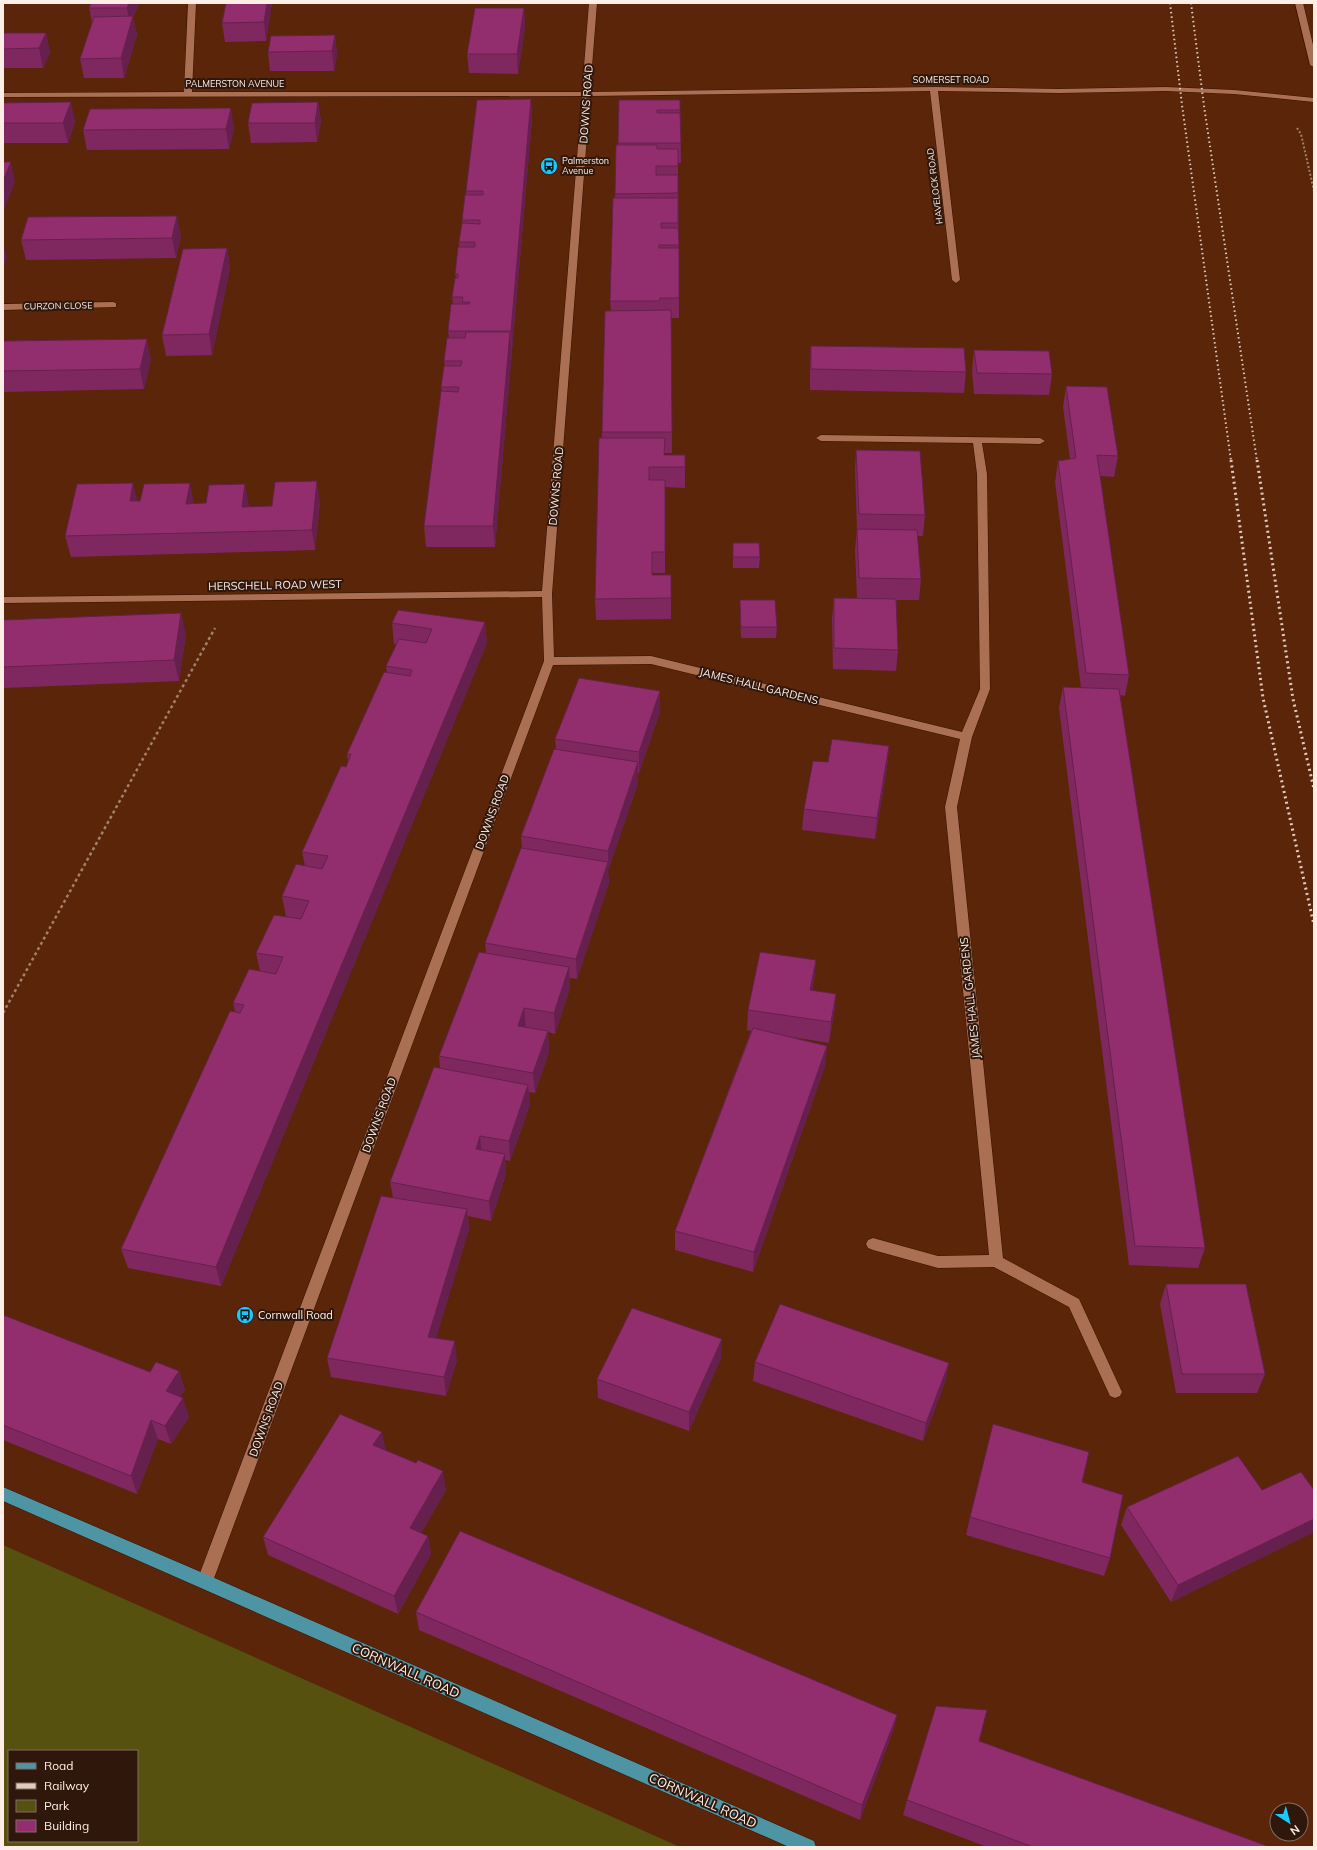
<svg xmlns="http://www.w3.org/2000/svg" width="1317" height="1850" font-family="Mulish,sans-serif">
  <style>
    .green { fill: #56510e; fill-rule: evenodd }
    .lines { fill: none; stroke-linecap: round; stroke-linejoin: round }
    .minor-casing { stroke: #371100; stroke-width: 1 }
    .major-casing { stroke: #371100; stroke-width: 1 }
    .path-far1 { stroke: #a37f6c; stroke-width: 2; stroke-dasharray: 2 2; stroke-linecap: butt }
    .path { stroke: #a37f6c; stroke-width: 2.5; stroke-dasharray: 3 3; stroke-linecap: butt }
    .minor { fill: #ab6f54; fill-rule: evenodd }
    .major { fill: #4d94a4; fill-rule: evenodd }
    .rail-far1 { stroke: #e0cbc0; stroke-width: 2; stroke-dasharray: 1.5 3; stroke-linecap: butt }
    .rail { stroke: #e0cbc0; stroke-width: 3; stroke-dasharray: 2 3.5; stroke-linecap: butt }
    .wall { fill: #7e285f }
    .shaded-wall { fill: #66204d }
    .building { fill: #922e6e; stroke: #66204d }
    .labels { text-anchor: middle; stroke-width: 4; stroke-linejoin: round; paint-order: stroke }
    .far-street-label { font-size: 9px; fill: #fdefe8; stroke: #2f170c }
    .far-poi-label { font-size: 9px; fill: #fdefe8; stroke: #2f170c; text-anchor: start }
    .street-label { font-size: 11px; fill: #fdefe8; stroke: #2f170c }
    .poi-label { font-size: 11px; fill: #fdefe8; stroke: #2f170c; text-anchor: start }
    .near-street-label { font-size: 13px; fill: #fdefe8; stroke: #2f170c }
  </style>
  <rect width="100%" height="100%" fill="#5a2509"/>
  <path class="green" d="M3,1545L680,1847H3ZM9,1751H137V1841H9Z"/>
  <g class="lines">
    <defs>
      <g id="minor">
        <path d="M188,3H196L192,92H582L589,3H597L590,92L934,87L1059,89L1166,87L1234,90L1314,98V102L1234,94L1166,91L1059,93L938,91L960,280L956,283L952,280L930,91L590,96L552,594L554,657L651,656L962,732L980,689L977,474L973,443L821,441L816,438L821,435L1040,438L1045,441L1040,444L982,443L987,474L990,689L972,737L957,807L1003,1258L1079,1299L1122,1392L1120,1396L1115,1398L1110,1396L1069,1307L994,1267L938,1268L873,1250L868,1248L866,1244L868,1240L873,1238L938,1256L989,1255L945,807L960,739L651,664L553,665L213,1581L210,1586L205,1588L200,1586L197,1581L544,661L542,597L3,603V597L542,591L582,96L3,97V93L184,92Z"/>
        <path d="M1295,3H1303L1314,49V67L1310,65Z"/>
        <path d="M113,302L116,303V307L3,310V304Z"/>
      </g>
      <path id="major" d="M3,1487L210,1576L814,1841L816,1847H789L3,1501Z"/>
    </defs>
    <use href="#minor" class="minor-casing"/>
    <use href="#major" class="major-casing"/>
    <path class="path-far1" d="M1297,128L1301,134L1314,191"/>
    <path class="path" d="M3,1013L215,628"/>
    <use href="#minor" class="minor"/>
    <use href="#major" class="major"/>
    <g class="rail-far1">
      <path d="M1170,3L1182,105L1231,461"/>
      <path d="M1191,3L1204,106L1257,461"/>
    </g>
    <g class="rail">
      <path d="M1231,460L1263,698L1314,925"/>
      <path d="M1257,460L1293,699L1314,789"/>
    </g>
  </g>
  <g class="wall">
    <path d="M91,3H139L133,18L137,35L124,78H84L80,59L92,23L89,8Z"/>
    <path d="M226,3H272L266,41L225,42L222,23Z"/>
    <path d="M524,8L525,27L518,74L469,73L467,54Z"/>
    <path d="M3,33H46L50,53L43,68H3Z"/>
    <path d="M335,35L337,54L334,71H270L268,52Z"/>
    <path d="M531,99L532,119L495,547H426L424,526L442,391L441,387L445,366L444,361L449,338L448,331L453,304L452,297L456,278L455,274L459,247V242L466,195V191Z"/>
    <path d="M619,100H680L681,163H678L679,318H671L672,453H664V455H685V488L665,487V573H652V575H671V619L596,620L595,599L602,432L611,311L610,301L615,198L616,145H618Z"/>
    <path d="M318,102L321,122L317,142L251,143L248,123Z"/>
    <path d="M3,103L75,122L68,143H3Z"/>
    <path d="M234,128L229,149L87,150L83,130Z"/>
    <path d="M181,236L176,258L26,260L21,240Z"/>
    <path d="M227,248L230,268L212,355L166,356L162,335Z"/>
    <path d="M3,341L151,359L144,389L3,392Z"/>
    <path d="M811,346L966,372L964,393L810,390V366Z"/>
    <path d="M974,350L1052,374L1049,395L974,394L972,371Z"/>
    <path d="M1066,386L1118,456L1114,477L1100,476L1129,675L1125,696L1120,695L1205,1248L1198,1268L1129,1265L1059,708L1063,687L1081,688L1055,482L1058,461L1070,459L1063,407Z"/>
    <path d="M856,450L925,515L923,536H917L921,579L919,600H896L898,650L896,671L833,669L832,619L834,598H857L855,550L857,529L855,470Z"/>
    <path d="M138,501L249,505L248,507L272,506L320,502L315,550L71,557L65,536Z"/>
    <path d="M733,543L760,557L759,568H733Z"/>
    <path d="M740,600L777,627L776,638H741L740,611Z"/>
    <path d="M3,620L186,634L179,681L3,688Z"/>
    <path d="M485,622L487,643L248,1221L221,1286L128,1268L121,1249L235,1012L233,1003L260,971L256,953L286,917L282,896L305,866L302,852L346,767L348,762L347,754L387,673L386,666L397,645L394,644L392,623Z"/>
    <path d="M660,691V712L639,773H638V783L608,871L609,883L577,979L570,978V988L555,1034L548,1032L549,1052L535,1093L529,1092L530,1105L510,1161L505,1160L506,1174L491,1221L468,1216L469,1229L436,1338L457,1360L446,1396L331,1377L327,1358L393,1197L390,1182L440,1068L439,1056L486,953L485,943L522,848L521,836L556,749L555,739Z"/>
    <path d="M889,746L887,767L875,839L802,830L804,809Z"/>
    <path d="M816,960L814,981L812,990L836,994L834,1014L829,1043L792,1037L827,1046L825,1066L753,1272L675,1250V1231L751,1031L747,1030L748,1010Z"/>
    <path d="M1166,1284L1265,1374L1257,1393H1176L1160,1304Z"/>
    <path d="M3,1315L150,1372L179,1371L185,1390L180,1397L189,1417L171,1444L158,1439L137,1494L3,1440Z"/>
    <path d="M721,1358L689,1431L598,1398L597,1379Z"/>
    <path d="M755,1362L949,1363L945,1382L923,1441L753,1381Z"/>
    <path d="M385,1450L446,1490L421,1533L428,1536L431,1554L398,1614L268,1555L263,1537Z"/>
    <path d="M1082,1482L1110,1558L1104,1576L966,1535L970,1517Z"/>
    <path d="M1262,1490H1314V1532L1171,1602L1121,1525L1127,1507Z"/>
    <path d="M416,1612L897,1715L893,1731L860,1820L419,1630Z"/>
    <path d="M979,1741L1270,1847H987L903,1815L907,1800Z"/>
  </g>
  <g class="shaded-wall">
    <path d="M129,3H139L133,18L137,35L124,78L121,58L130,26L127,8Z"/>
    <path d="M267,3H272L266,41L264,22Z"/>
    <path d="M524,8L525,27L518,74L517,54Z"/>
    <path d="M46,33L50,53L43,68L39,48Z"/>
    <path d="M335,35L337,54L334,71L332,51Z"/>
    <path d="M531,99L532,119L512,351L511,331Z"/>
    <path d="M71,102L75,122L68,143L63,123Z"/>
    <path d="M318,102L321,122L317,142L315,123Z"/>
    <path d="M231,108L234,128L229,149L226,129Z"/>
    <path d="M11,162L15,182L3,213V181Z"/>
    <path d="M177,216L181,236L176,258L172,238Z"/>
    <path d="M3,243L7,258L3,267Z"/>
    <path d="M227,248L230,268L212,355L209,334Z"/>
    <path d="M510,332L512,353L495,547L493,526Z"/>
    <path d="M147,339L151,359L144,389L140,369Z"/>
    <path d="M317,481L320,502L315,550L312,530Z"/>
    <path d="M133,483L138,503L130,501Z"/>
    <path d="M190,483L194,503L186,504Z"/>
    <path d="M245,484L249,505L246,528L242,507Z"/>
    <path d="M181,613L186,634L179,681L174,660Z"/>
    <path d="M485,622L487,643L248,1221L221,1286L216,1267L243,1201Z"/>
    <path d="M660,691V712L639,773V752Z"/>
    <path d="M889,746L887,767L875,839L877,818Z"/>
    <path d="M638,762V783L608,871L609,883L577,979L576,959L608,862V851Z"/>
    <path d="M816,960L814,981L808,1011L810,990Z"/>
    <path d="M569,967L570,988L555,1034L554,1013Z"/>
    <path d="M836,994L834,1014L829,1043L831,1022Z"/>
    <path d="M524,1008L526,1028L518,1026Z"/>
    <path d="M548,1031L549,1052L535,1093L533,1073Z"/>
    <path d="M827,1046L825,1066L753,1272L754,1252Z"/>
    <path d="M528,1085L530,1105L510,1161L509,1141Z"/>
    <path d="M480,1136L482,1156L476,1149Z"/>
    <path d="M505,1154L506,1174L491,1221L489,1201Z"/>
    <path d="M467,1209L469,1229L431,1356L428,1337Z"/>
    <path d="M722,1339L721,1358L689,1431V1412Z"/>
    <path d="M455,1341L457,1360L446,1396L444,1377Z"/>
    <path d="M949,1363L945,1382L923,1441L926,1423Z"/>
    <path d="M179,1371L185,1390L172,1409L166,1391Z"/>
    <path d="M183,1398L189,1417L171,1444L165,1426Z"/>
    <path d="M151,1420L158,1439L137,1494L131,1476Z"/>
    <path d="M382,1432L386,1450L373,1445Z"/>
    <path d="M443,1471L446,1490L413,1546L410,1528Z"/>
    <path d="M1314,1519V1532L1171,1602L1178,1585Z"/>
    <path d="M428,1536L431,1554L398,1614L394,1596Z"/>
    <path d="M897,1715L893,1731L860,1820L862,1805Z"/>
  </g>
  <g class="building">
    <path d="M91,3H129L127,8H89Z"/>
    <path d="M226,3H267L264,22L222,23Z"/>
    <path d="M475,8H524L517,54H467Z"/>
    <path d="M133,16L121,58L80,59L94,17Z"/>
    <path d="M3,33H46L39,48L3,49Z"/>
    <path d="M335,35L332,51L268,52L271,36Z"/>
    <path d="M531,99L511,331H448L451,304H469L470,302H462L463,297H452L455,278H458V274H455L458,247H475V242H459L462,223L480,224V220H462L465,195H483V191H466L477,100Z"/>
    <path d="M619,100H680V110H657V113H680L681,143H618Z"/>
    <path d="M71,102L63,123H3V103Z"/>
    <path d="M318,102L315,123H248L252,103Z"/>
    <path d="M231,108L226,129L83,130L90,109Z"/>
    <path d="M616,145H657V149H678V166H656V175H678V193L615,194Z"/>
    <path d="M3,162H11L3,181Z"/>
    <path d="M613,198H678V223H661V228H678L679,245H659V248H679V298H660L659,301H610Z"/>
    <path d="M177,216L172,238L21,240L28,217Z"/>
    <path d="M227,248L209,334L162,335L183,249Z"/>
    <path d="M671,310L672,432H602L605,311Z"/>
    <path d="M466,332H510L493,526H424L441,391L458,392L459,387H441L444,366H461L462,361H444L447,338H465Z"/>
    <path d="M147,339L140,369L3,371V341Z"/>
    <path d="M811,346L964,348L966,372L811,369Z"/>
    <path d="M974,350L1049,351L1052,374L977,373Z"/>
    <path d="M1066,386L1107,387L1118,456L1097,455L1129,675L1086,673L1058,461L1076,458Z"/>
    <path d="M599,438H665L664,455H685V467H649V480H665V552H652V575H671V598L595,599Z"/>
    <path d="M856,450L920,451L925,515L859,514Z"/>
    <path d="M317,481L312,530L65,536L77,484L133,483L130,501H140L144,484L190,483L186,504L206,503L209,485L245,484L242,507L272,506L275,482Z"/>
    <path d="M857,529L917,530L921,579L859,578Z"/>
    <path d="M733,543H759L760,557H733Z"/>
    <path d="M834,598L896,599L898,650L834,648Z"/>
    <path d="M740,600H775L777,627H741Z"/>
    <path d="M398,610L485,622L243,1201L216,1267L121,1249L230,1011L240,1013L244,1005L233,1003L249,969L276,974L283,957L256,953L274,915L301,919L309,901L282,896L296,864L322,869L328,856L302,852L341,766L346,767L351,754H347L384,672L410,676L412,670L386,666L399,639L426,643L432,629L392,623Z"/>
    <path d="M181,613L174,660L3,667V620Z"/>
    <path d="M579,678L660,691L639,752L555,739Z"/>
    <path d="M1063,687L1119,689L1205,1248L1135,1246Z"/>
    <path d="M832,739L889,746L877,818L804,809L813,761L828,762Z"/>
    <path d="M554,749L638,762L608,851L521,836Z"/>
    <path d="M521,848L608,862L576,959L485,943Z"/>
    <path d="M479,952L569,967L554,1013L524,1008L518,1026L548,1031L533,1073L439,1056Z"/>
    <path d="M760,952L816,960L810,990L836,994L831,1022L748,1010Z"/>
    <path d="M753,1028L827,1046L754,1252L675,1231Z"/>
    <path d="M434,1067L528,1085L509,1141L480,1136L476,1149L505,1154L489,1201L390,1182Z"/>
    <path d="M381,1196L467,1209L428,1337L455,1341L444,1377L327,1358Z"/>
    <path d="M1166,1284H1246L1265,1374H1182Z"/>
    <path d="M780,1304L949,1363L926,1423L755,1362Z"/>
    <path d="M632,1308L722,1339L689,1412L597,1379Z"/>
    <path d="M3,1315L150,1372L156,1362L179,1371L166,1391L183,1398L165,1426L151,1420L131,1476L3,1425Z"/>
    <path d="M340,1414L382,1432L373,1445L416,1463L418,1460L443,1471L410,1528L428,1536L394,1596L263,1537Z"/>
    <path d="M993,1424L1089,1452L1082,1482L1123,1495L1110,1558L970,1517Z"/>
    <path d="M1238,1456L1262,1490L1301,1472L1314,1490V1519L1178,1585L1127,1507Z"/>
    <path d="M460,1531L897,1715L862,1805L416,1612Z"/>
    <path d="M936,1706L987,1710L979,1741L1270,1847H1033L907,1800Z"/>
  </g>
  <defs>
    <symbol id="bus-disc" viewBox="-11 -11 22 22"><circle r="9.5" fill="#1cc9fc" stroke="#2f170c"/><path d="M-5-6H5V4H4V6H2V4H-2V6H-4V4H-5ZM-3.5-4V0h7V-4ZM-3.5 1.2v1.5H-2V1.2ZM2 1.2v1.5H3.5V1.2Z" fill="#111"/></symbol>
  </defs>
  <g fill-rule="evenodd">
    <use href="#bus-disc" x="539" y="156" width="20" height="20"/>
    <use href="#bus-disc" x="235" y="1305" width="20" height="20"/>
  </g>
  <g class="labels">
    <g class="far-street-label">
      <text x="951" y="83">SOMERSET ROAD</text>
      <text x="235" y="87">PALMERSTON AVENUE</text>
      <text transform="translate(935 186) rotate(-97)" y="3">HAVELOCK ROAD</text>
      <text transform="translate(58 306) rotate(-1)" y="3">CURZON CLOSE</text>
    </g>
    <g class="far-poi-label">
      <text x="562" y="164">Palmerston<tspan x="562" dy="10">Avenue</tspan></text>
    </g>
    <g class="street-label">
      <text transform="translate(586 104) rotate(-86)" y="4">DOWNS ROAD</text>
      <text transform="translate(556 486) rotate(-85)" y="4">DOWNS ROAD</text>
      <text transform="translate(275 585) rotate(-1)" y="4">HERSCHELL ROAD WEST</text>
      <text transform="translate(759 686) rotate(14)" y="4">JAMES HALL GARDENS</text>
      <text transform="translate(492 812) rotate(-70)" y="4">DOWNS ROAD</text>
      <text transform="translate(970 998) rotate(-96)" y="4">JAMES HALL GARDENS</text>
      <text transform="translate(379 1115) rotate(-70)" y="4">DOWNS ROAD</text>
      <text transform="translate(266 1419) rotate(-70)" y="4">DOWNS ROAD</text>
    </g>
    <g class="poi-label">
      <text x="258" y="1319">Cornwall Road</text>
    </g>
    <g class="near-street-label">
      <text transform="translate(406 1670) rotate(24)" y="5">CORNWALL ROAD</text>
      <text transform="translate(703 1800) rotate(24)" y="5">CORNWALL ROAD</text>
    </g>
  </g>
  <rect width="1317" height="1850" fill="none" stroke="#fdefe8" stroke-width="8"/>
  <rect x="8" y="1750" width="130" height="92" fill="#2f170c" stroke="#816d64"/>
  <rect x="16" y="1763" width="20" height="6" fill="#4d94a4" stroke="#816d64"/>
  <text x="44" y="1770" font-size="12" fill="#fdefe8">Road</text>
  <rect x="16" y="1783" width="20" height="6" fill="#e0cbc0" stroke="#816d64"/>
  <text x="44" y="1790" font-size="12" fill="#fdefe8">Railway</text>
  <rect x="16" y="1800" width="20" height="12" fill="#56510e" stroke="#816d64"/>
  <text x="44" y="1810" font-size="12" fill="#fdefe8">Park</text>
  <rect x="16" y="1820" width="20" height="12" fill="#922e6e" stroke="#816d64"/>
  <text x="44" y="1830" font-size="12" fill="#fdefe8">Building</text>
  <g transform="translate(1289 1822) rotate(144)"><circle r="19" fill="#2f170c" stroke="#816d64"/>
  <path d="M0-3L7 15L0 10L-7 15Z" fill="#1cc9fc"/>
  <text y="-6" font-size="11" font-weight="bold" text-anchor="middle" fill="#fdefe8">N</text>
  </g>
</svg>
